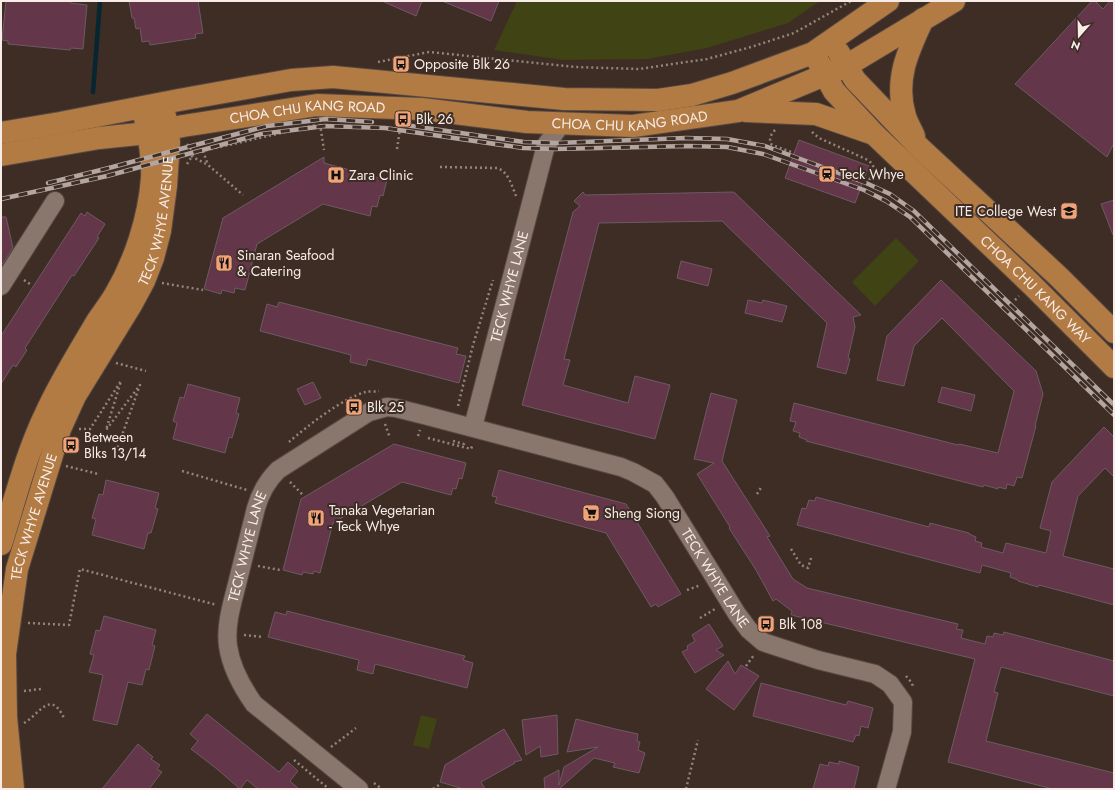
<svg xmlns="http://www.w3.org/2000/svg" width="1115" height="790" font-family="Jost,sans-serif">
  <style>
    .green { fill: #404313 }
    .lines { fill: none; stroke-linecap: round; stroke-linejoin: round }
    .stream { stroke: #072631; stroke-width: 4.5 }
    .building { fill: #63364a; stroke: #6e5a62 }
    .minor-casing { stroke: #574942; stroke-width: 20 }
    .major-casing { stroke: #574942; stroke-width: 24 }
    .path { stroke: #92847d; stroke-width: 2.5; stroke-dasharray: 2 3; stroke-linecap: butt }
    .minor { stroke: #89766d; stroke-width: 18 }
    .major { stroke: #b27b44; stroke-width: 22 }
    .rail-casing { stroke: #b3a6a0; stroke-width: 4.5 }
    .rail { stroke: #3d2d25; stroke-width: 3; stroke-dasharray: 9; stroke-linecap: butt }
    .labels { text-anchor: middle; stroke-width: 4; stroke-linejoin: round; paint-order: stroke }
    .poi-label { font-size: 14px; fill: #f7ece7; stroke: #3d2d25; text-anchor: start }
    .street-label { font-size: 14px; fill: #f7ece7; stroke: #3d2d25 }
  </style>
  <rect width="100%" height="100%" fill="#3d2d25"/>
  <g class="green">
    <path d="M517,1H820L788,23L707,48L647,59L564,60L494,50Z"/>
    <path d="M896,238L919,261L875,306L852,282Z"/>
    <path d="M421,715L437,719L429,749L413,745Z"/>
  </g>
  <g class="lines">
    <path class="stream" d="M93,92L100,1"/>
  </g>
  <g class="building">
    <path d="M6,1H70V3L87,5L83,49L71,48L70,50L8,44V41L2,40Z"/>
    <path d="M129,1H198L203,33L195,34L196,38L150,45L149,41L142,42L140,28L136,29L134,18H132Z"/>
    <path d="M382,1H422L416,16Z"/>
    <path d="M442,1H499L491,21Z"/>
    <path d="M1092,1H1095L1103,9L1110,1H1114V143L1107,157L1015,84Z"/>
    <path d="M799,140L869,166L855,203L785,178Z"/>
    <path d="M324,157V163L387,180L383,196L380,195L377,207L372,206L370,216L323,204L257,244L245,290L235,288L234,293L222,290L221,294L204,289L223,218Z"/>
    <path d="M583,192L585,195L734,192L861,315L853,317L855,327L848,358L850,359L846,374L817,367L827,323L722,221L599,223L564,359L570,360L563,385L628,403L635,376L670,385L655,439L522,405L573,212L580,206L574,201Z"/>
    <path d="M1114,200V235H1113L1101,204Z"/>
    <path d="M87,212L105,224L97,237L99,238L74,276L72,275L25,348L27,350L16,367L13,365L1,384V336L81,213L85,216Z"/>
    <path d="M1,217H6L13,248L1,266Z"/>
    <path d="M681,261L712,269L708,286L677,278Z"/>
    <path d="M941,280L1036,371L1043,394L1035,426H1036L1022,478L1017,477L1014,486L1007,484L1006,489L998,487V489L984,485L983,487L806,441L807,440L799,437L800,433L793,431L796,422L790,421L794,403L958,445L959,444L998,453L1014,391L942,318L914,346L904,386L877,380L887,336Z"/>
    <path d="M748,300L762,303L763,300L787,306L782,322L745,313Z"/>
    <path d="M279,302L458,348L456,354L466,356L459,383L368,359L366,366L350,362L351,355L260,331L267,304L277,307Z"/>
    <path d="M313,382L321,398L305,405L297,389Z"/>
    <path d="M188,384L240,398L236,413L239,414L232,438L229,437L225,453L173,439L177,423L173,421L180,397L184,398Z"/>
    <path d="M942,387L975,395L971,411L938,402Z"/>
    <path d="M711,393L737,400L722,461L770,536L767,537L793,579L807,588L958,624L956,629L963,630L961,638L985,644L987,636L993,637L994,633L1003,635L1004,632L1114,661V696L1001,667L994,692L998,693L986,741L1114,773V789H1053L948,762L975,659L791,615L792,611L776,599L773,601L756,570L729,528L730,527L697,474L714,463L694,459Z"/>
    <path d="M1104,427L1114,437V477L1105,468L1078,496L1063,556L1114,569V605L1039,585L1038,587L1018,581V580L1010,577L1011,573L982,565L980,573L797,525L802,508L806,509L809,500L815,501L816,497L929,527L930,523L969,533V534L976,537L975,541L982,543L981,547L1003,553L1006,543L1046,553L1051,531L1040,528L1052,482Z"/>
    <path d="M394,444L466,463L462,479L459,478L456,489L453,488L451,495L402,482L333,523L320,573L314,571L313,574L303,572L302,575L283,570L301,499Z"/>
    <path d="M499,470L626,504L681,594L658,607L656,604L651,607L606,533L495,503L497,497L492,496Z"/>
    <path d="M106,480L159,493L155,508L158,509L151,533H148L144,549L92,535L96,519L92,518L99,494L103,495Z"/>
    <path d="M287,611L465,656L463,660L473,663L467,688L375,664L373,674L357,670L359,660L268,637L275,612L286,615Z"/>
    <path d="M104,616L156,630L152,645L155,646L149,670L146,669L142,685L128,682L117,725L93,720L103,675L89,672L94,655L90,654L96,630L100,631Z"/>
    <path d="M709,624L723,646L716,650L724,655L695,673L682,652L688,649L687,646L695,641L692,635Z"/>
    <path d="M728,661L735,674L741,665L759,676L734,710L706,689Z"/>
    <path d="M761,683L846,705L848,701L873,708L868,728L861,726L859,736L856,735L853,742L753,716Z"/>
    <path d="M207,714L279,772L288,762L298,771L290,781L299,789H258L247,780L240,789L217,769L191,749L198,741L190,734Z"/>
    <path d="M557,715L558,754L541,757L540,746L526,755L522,720Z"/>
    <path d="M576,719L615,729L638,734L637,741L640,742L638,750L645,753L639,773L613,767L615,763L594,758L559,789H545L544,778L559,770V785L564,767L598,747L567,752Z"/>
    <path d="M504,729L522,760L514,762L515,763L481,782L485,789H464L440,782L445,765Z"/>
    <path d="M138,744L153,757L151,759L160,765L157,769L162,772L149,789H102Z"/>
    <path d="M839,761L859,767L854,789H813L820,764L828,766L829,762L839,764Z"/>
  </g>
  <g class="lines">
    <defs>
      <g id="minor">
        <path d="M1,286L55,201"/>
        <path id="s1" d="M473,427L546,145L562,123"/>
        <path id="s2" d="M359,789L254,704C242,687 231,667 228,646C225,624 233,601 238,580C244,556 250,532 256,508C260,494 267,481 278,470L369,412L387,407L396,408L424,415L621,467L633,472L655,484L665,497L737,614L749,630L763,642L818,660L875,674L890,684L903,702L902,732L886,789"/>
      </g>
      <g id="major">
        <path d="M839,53L855,80L920,148L1059,277L1114,332"/>
        <path id="s3" d="M818,61L834,91L874,134L1031,284L1114,367"/>
        <path d="M746,111L816,114L871,133"/>
        <path d="M1,133L60,123L179,100L291,80L333,77L564,99L658,100L692,95L732,83L813,53L888,1"/>
        <path d="M914,136C911,129 907,123 905,116C894,80 908,51 923,19"/>
        <path id="s4" d="M1,155L99,138L148,133L183,126L317,105L422,109L527,122L633,126L738,111L846,66L954,1"/>
        <path d="M1,544C15,500 26,454 46,413C60,382 79,352 96,323C102,314 109,305 115,295C135,261 149,218 152,178C153,158 149,138 145,118"/>
        <path id="s5" d="M13,789L6,717L5,654L17,569L60,429L75,396L131,305L144,281L153,258L160,231L166,186L169,142L165,116"/>
      </g>
    </defs>
    <use href="#minor" class="minor-casing"/>
    <use href="#major" class="major-casing"/>
    <g class="path">
      <path d="M378,62L429,52L575,67L639,69L707,59L751,47L794,33L851,1"/>
      <path d="M320,124L324,150"/>
      <path d="M775,130C771,134 768,140 772,145L794,153"/>
      <path d="M812,132L819,138L868,160C874,165 875,169 873,177L870,179L864,178"/>
      <path d="M187,144L194,153"/>
      <path d="M397,149L400,129"/>
      <path d="M203,151L208,165"/>
      <path d="M191,156L208,165L243,195"/>
      <path d="M187,164L194,153L316,125"/>
      <path d="M440,167L497,168C508,171 512,186 516,196"/>
      <path d="M24,280L30,284"/>
      <path d="M162,283L203,290"/>
      <path d="M1015,300L1019,296"/>
      <path d="M116,363L146,371"/>
      <path d="M458,406L473,345L493,280"/>
      <path d="M385,424L390,438"/>
      <path d="M79,429H90L121,381L106,430L140,385L116,452"/>
      <path d="M418,436L420,430"/>
      <path d="M428,438L471,449L473,444"/>
      <path d="M453,441L464,444V442"/>
      <path d="M289,442C306,427 344,397 366,392C370,391 375,392 379,391"/>
      <path d="M66,466L98,474"/>
      <path d="M182,471L247,490"/>
      <path d="M290,482L303,495"/>
      <path d="M757,494L762,486"/>
      <path d="M791,549L801,565L808,568L811,558"/>
      <path d="M258,566L280,570"/>
      <path d="M687,590L701,585"/>
      <path d="M700,618L715,609"/>
      <path d="M28,623L69,625L80,569L217,605"/>
      <path d="M244,635L263,637"/>
      <path d="M746,666L754,655"/>
      <path d="M906,676L912,683L913,687"/>
      <path d="M24,691L41,689"/>
      <path d="M24,723C40,714 50,689 64,718"/>
      <path d="M331,747L356,728"/>
      <path d="M294,760L329,789"/>
      <path d="M374,783L382,789"/>
      <path d="M433,789L439,785"/>
      <path d="M686,789L698,740"/>
    </g>
    <use href="#minor" class="minor"/>
    <use href="#major" class="major"/>
    <defs>
      <g id="rail">
        <path d="M398,124L524,142L557,143L686,138L727,139L765,146L866,183L890,194L914,211L1114,405"/>
        <path d="M48,183L105,169L267,126L326,119L372,122"/>
        <path d="M1,199L107,176L261,134L325,126L385,128L523,148L555,149L688,146L727,147L763,154L864,190L886,201L910,217L1114,415"/>
      </g>
    </defs>
    <use href="#rail" class="rail-casing"/>
    <use href="#rail" class="rail"/>
  </g>
  <defs>
    <symbol id="bus-square" viewBox="-11 -11 22 22"><rect x="-9" y="-9" width="18" height="18" rx="4" fill="#f0a378" stroke="#3d2d25"/><path d="M-5-6H5V4H4V6H2V4H-2V6H-4V4H-5ZM-3.5-4V0h7V-4ZM-3.5 1.2v1.5H-2V1.2ZM2 1.2v1.5H3.5V1.2Z" fill="#111"/></symbol>
    <symbol id="station-square" viewBox="-11 -11 22 22"><rect x="-9" y="-9" width="18" height="18" rx="4" fill="#f0a378" stroke="#3d2d25"/><path d="M-3-6H3Q5-6 5-4V2Q5 4 3 4L4.5 6H3L1.5 4h-3L-3 6H-4.5L-3 4Q-5 4-5 2V-4Q-5-6-3-6ZM-3.5-4v3h7v-3ZM-3.5 1v1.5H-2V1ZM2 1v1.5H3.5V1Z" fill="#111"/></symbol>
    <symbol id="hospital-square" viewBox="-11 -11 22 22"><rect x="-9" y="-9" width="18" height="18" rx="4" fill="#f0a378" stroke="#3d2d25"/><path d="M-5-5h3v3.5h4V-5h3V5h-3V1.5h-4V5h-3Z" fill="#111"/></symbol>
    <symbol id="school-square" viewBox="-11 -11 22 22"><rect x="-9" y="-9" width="18" height="18" rx="4" fill="#f0a378" stroke="#3d2d25"/><path d="M0-5L7-2L0 1L-7-2ZM-4 1L0 2.5L4 1V4Q0 6-4 4Z" fill="#111"/></symbol>
    <symbol id="restaurant-square" viewBox="-11 -11 22 22"><rect x="-9" y="-9" width="18" height="18" rx="4" fill="#f0a378" stroke="#3d2d25"/><path d="M-5-6h1v4h1v-4h1v4h1v-4h1v5L-1.5 .5V6h-2V.5L-5-1ZM5-6V6H3V1.5H1.5Q1.5-4 5-6Z" fill="#111"/></symbol>
    <symbol id="supermarket-square" viewBox="-11 -11 22 22"><rect x="-9" y="-9" width="18" height="18" rx="4" fill="#f0a378" stroke="#3d2d25"/><path d="M-6-5.5h2.5l.6 2H6L4.5 2H-2.5L-4.4-4H-6ZM-1.5 3.2a1.3 1.3 0 1 0 .1 0ZM3 3.2a1.3 1.3 0 1 0 .1 0Z" fill="#111"/></symbol>
  </defs>
  <g fill-rule="evenodd">
    <use href="#bus-square" x="391" y="54" width="20" height="20"/>
    <use href="#bus-square" x="393" y="109" width="20" height="20"/>
    <use href="#station-square" x="817" y="164" width="20" height="20"/>
    <use href="#hospital-square" x="326" y="165" width="20" height="20"/>
    <use href="#school-square" x="1059" y="201" width="20" height="20"/>
    <use href="#restaurant-square" x="214" y="253" width="20" height="20"/>
    <use href="#bus-square" x="344" y="397" width="20" height="20"/>
    <use href="#bus-square" x="61" y="435" width="20" height="20"/>
    <use href="#supermarket-square" x="581" y="503" width="20" height="20"/>
    <use href="#restaurant-square" x="306" y="508" width="20" height="20"/>
    <use href="#bus-square" x="756" y="614" width="20" height="20"/>
  </g>
  <g class="labels">
    <g class="poi-label">
      <text x="414" y="69">Opposite Blk 26</text>
      <text x="416" y="124">Blk 26</text>
      <text x="840" y="179">Teck Whye</text>
      <text x="349" y="180">Zara Clinic</text>
      <text x="1056" y="216" text-anchor="end">ITE College West</text>
      <text x="237" y="260">Sinaran Seafood<tspan x="237" dy="16">&amp; Catering</tspan></text>
      <text x="367" y="412">Blk 25</text>
      <text x="84" y="442">Between<tspan x="84" dy="16">Blks 13/14</tspan></text>
      <text x="329" y="515">Tanaka Vegetarian<tspan x="329" dy="16">- Teck Whye</tspan></text>
      <text x="604" y="518">Sheng Siong</text>
      <text x="779" y="629">Blk 108</text>
    </g>
    <g class="street-label">
      <text dy="5" stroke="none"><textPath href="#s4" startOffset="310">CHOA CHU KANG ROAD</textPath></text>
      <text dy="5" stroke="none"><textPath href="#s4" startOffset="634">CHOA CHU KANG ROAD</textPath></text>
      <text dy="5" stroke="none"><textPath href="#s5" startOffset="600">TECK WHYE AVENUE</textPath></text>
      <text dy="5" stroke="none"><textPath href="#s1" startOffset="145">TECK WHYE LANE</textPath></text>
      <text dy="5" stroke="none"><textPath href="#s3" startOffset="317">CHOA CHU KANG WAY</textPath></text>
      <text dy="5" stroke="none"><textPath href="#s5" startOffset="276">TECK WHYE AVENUE</textPath></text>
      <text dy="5" stroke="none"><textPath href="#s2" startOffset="301">TECK WHYE LANE</textPath></text>
      <text dy="5" stroke="none"><textPath href="#s2" startOffset="903">TECK WHYE LANE</textPath></text>
    </g>
  </g>
  <rect width="1115" height="790" fill="none" stroke="#f7ece7" stroke-width="4"/>
  <g transform="translate(1079 36) rotate(200)" stroke="#3d2d25" stroke-width="3" paint-order="stroke">
  <path d="M0-3L7 15L0 10L-7 15Z" fill="#f7ece7"/>
  <text y="-6" font-size="11" font-weight="bold" text-anchor="middle" fill="#f7ece7">N</text>
  </g>
</svg>
